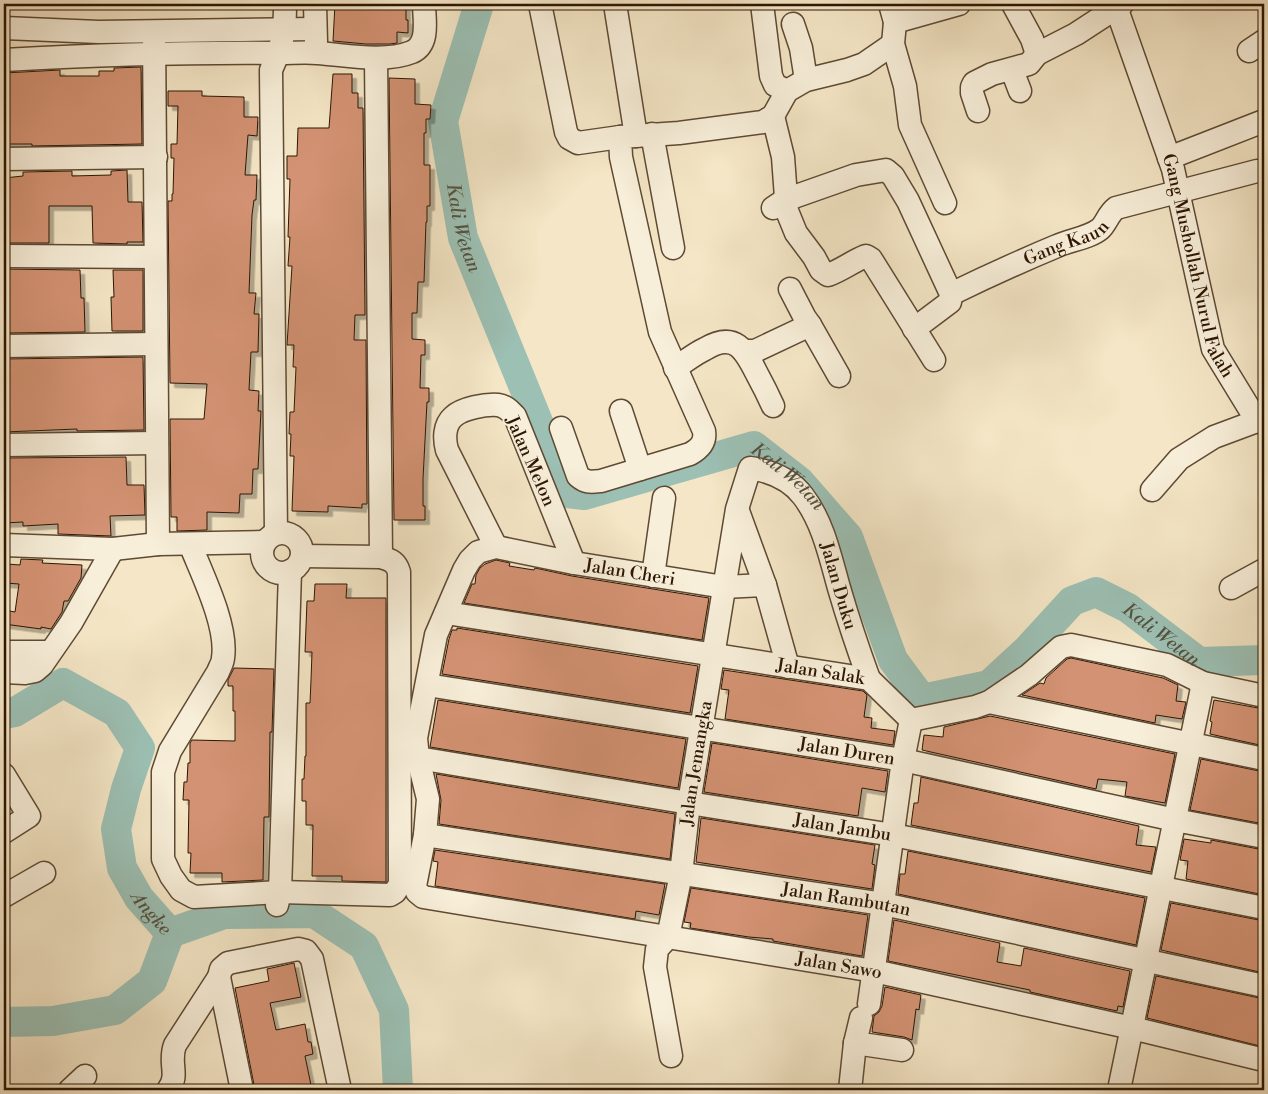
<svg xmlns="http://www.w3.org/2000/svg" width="1268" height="1094" font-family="'Libre Bodoni',serif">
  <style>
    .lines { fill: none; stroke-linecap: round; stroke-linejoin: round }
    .river { stroke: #9cc0b4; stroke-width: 30 }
    .building { fill: #d39273; stroke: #2c1603; filter: url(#shadow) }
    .minor-casing { stroke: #5e4a34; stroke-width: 25 }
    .minor { stroke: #f8efda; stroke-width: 22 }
    .labels { text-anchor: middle; stroke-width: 4; stroke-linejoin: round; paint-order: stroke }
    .street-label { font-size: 18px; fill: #2c1603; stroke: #f8efda }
    .water-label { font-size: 19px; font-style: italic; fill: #535241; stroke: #f8efda }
  </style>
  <defs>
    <filter id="shadow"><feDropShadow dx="4.5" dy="4.5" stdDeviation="0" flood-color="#0004"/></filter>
  </defs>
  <rect width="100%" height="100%" fill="#f4e6c6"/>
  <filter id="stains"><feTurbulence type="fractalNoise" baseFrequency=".004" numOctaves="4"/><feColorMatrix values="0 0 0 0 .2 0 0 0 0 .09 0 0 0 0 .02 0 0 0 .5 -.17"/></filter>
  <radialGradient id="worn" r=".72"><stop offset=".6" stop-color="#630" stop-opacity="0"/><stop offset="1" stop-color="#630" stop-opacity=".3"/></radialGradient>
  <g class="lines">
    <g class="river">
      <path id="s1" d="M479,4L443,121L463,238L567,493L584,495L754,446L799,481L848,537L893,660L922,699L989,685L1028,649L1072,601L1096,592L1128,608L1199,662L1264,660"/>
      <path id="s2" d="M4,714L15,712L63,683L117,713L140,748L126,789L116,829L122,868L139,898L170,933L152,981L115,1010L53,1021L4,1022"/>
      <path d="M170,933L224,914L314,913L364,946L394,1010L398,1090"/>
    </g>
  </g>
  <g class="building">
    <path d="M335,4H406V20H408V33L397,32V43L390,44H366L333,41Z"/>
    <path d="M141,67L142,144L32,146V144H4V73L60,70V76H99V71H114V68Z"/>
    <path d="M333,74H352V93H358V108H363L365,315H355L354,340H366L367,504H362V508L328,506V512L292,511L294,456H290L291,434H289L290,412H294L296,367H293L294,345H287L292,266H288L290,237H288L290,179H287V156H297L298,128H329Z"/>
    <path d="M389,78L415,79V104L431,105L430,119H426V133H424V165H430V206H427V222H426L424,282H418L417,313H412V339L425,340V355H421L420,388H429V402H427L423,479V506H425V520H394Z"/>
    <path d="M168,91H202V96L244,97V117H258L257,136L248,135L245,175H257L256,200H254L252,215L249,293H256L254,314H259L258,352H251L249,390L259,391L258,411H261L258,469H253L252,494H240L239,513L207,512V530L177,531V517H171L170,419H204L207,384L170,383L168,201H172V194H173L174,158H171V144H177L178,106H168Z"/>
    <path d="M127,170L128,202H142L143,242H127V244L93,243L92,206H49V243H4V178L23,176V172L72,171V176L111,175V171Z"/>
    <path d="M4,269L80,270L81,298H84L85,332L4,333Z"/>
    <path d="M113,270H143V331H112L111,297H114Z"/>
    <path d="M143,357L144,430L77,431V429L4,432V359Z"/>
    <path d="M126,457L127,485H144L145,515L110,516L111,536L58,534V524L23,526V522L4,523V458Z"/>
    <path d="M21,559L43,560L42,563L82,565L81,578L68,601H64L62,612L51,629L41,627V629L4,624V610L15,612L19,584L5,583L7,564L20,565Z"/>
    <path d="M496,560L510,563L509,566L534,570L535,568L572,576L709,598L702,640L464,603L472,584H475L476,575L480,568L485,564Z"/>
    <path d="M315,584H347L346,598H386V882L342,881V876H312L313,825H306V801H302V779H304L305,756H306V703H310L311,680L312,652H305L307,601H314Z"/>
    <path d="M457,628L698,666L690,713L442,674L449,639L452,630H457Z"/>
    <path d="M1071,658L1163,678L1178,685L1176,701L1186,702L1182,719L1156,715L1155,723L1022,695L1040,683L1044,684L1046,678L1067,659Z"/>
    <path d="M234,668L274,669L272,732H270L269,817H264L263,880L222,882V873H190L191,853H188L189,800H183L184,782H187L188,763H190V743L192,740L235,741V711H233V686H228V680Z"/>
    <path d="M724,670L863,691L867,695L864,717L872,718L871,728L895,731L893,745L725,719L729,690L721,689Z"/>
    <path d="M438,700L686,739L678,788L430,747Z"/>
    <path d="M1214,700L1264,709V746L1210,734L1212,722L1210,721Z"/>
    <path d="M990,716L1175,754L1165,803L1125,796L1127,782L1098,779L1096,789L922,750L924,735L943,737L944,727Z"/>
    <path d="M712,743L888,771L885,792L862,788L858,816L704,792Z"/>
    <path d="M1201,759L1264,772V824L1190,810Z"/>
    <path d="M436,774L675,814L670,859L439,824L441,800Z"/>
    <path d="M921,777L1139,826L1136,845L1156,847L1151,872L911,825L914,803H918Z"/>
    <path d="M701,818L875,845L872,864L875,865L872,889L696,862Z"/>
    <path d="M1184,839L1211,843V840L1264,850V895L1186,879L1188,861L1180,860Z"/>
    <path d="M435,850L665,884L659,915L636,911L635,919L435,886L438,862L433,861Z"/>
    <path d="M908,851L1145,898L1136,945L898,894L900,874H905Z"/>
    <path d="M691,888L868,915L862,956L773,941V939L749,937L690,928L691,923L684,922Z"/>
    <path d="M1171,903L1264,921V973L1161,950Z"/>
    <path d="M894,920L1000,943L997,962L1021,966L1024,948L1130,971L1123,1007L1118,1006L1117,1011L1030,992V990L888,961Z"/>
    <path d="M294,963L301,997L270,1003L276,1030L305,1024L308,1042H311L313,1054L305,1056L312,1090H255L235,988L269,981L267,969Z"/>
    <path d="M1156,976L1264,999V1013L1260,1046L1147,1018Z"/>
    <path d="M885,987L921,995L919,1010L916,1009L912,1040L904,1037L872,1032L874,1016L879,1012L882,1006Z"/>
  </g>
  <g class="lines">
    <defs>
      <g id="minor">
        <path d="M315,4L316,42"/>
        <path d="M540,4L566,132L569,138L578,143L620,137"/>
        <path d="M615,4L636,136"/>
        <path d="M762,4L771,76L775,85L787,91"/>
        <path d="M890,4L895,22L893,44L905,86L910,125L945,203"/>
        <path d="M1013,4L1032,39L1037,54"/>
        <path id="s3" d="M1115,4L1173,169L1213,349L1257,421L1264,423"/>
        <path d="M895,22L959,4"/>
        <path d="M793,24L801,48L806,80"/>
        <path d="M4,28L99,32L315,29"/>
        <path d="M154,32L158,544"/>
        <path d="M1249,51L1264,41"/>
        <path d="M376,58L381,557"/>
        <path d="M4,60C96,55 188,52 280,53C293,53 306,52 318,53C346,55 385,63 412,52C430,44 424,19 424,4"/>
        <path d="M1012,70L1020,91"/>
        <path d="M978,111L972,93V87L974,83L992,74L1029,64L1037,54L1076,34L1122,4"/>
        <path d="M773,116L783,157L787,211L796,233L814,257L821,270L828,275C842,270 853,261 866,256L871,259L934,360"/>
        <path d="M652,134L673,248"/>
        <path d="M1169,158L1264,121"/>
        <path d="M4,159L156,157"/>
        <path d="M773,208L785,200L856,175L886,170L893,176L908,201L951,294L950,302L914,329"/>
        <path d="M4,256L155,257"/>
        <path id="s4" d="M951,294C986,277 1021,261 1057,246C1070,240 1089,238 1100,229C1106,224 1108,214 1116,208L1257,171"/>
        <path d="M810,325L839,376"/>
        <path d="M4,346L156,344"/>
        <path d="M746,351H755L810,325L805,318L790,289"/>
        <path d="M675,368C685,362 694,354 705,349C735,331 745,350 757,374C763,385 768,395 773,406"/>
        <path d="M621,411L640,469"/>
        <path d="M561,428L578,476C586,483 591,482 601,481L690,454C699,449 706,443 704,431L660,332L621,157L620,137L679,133L763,122L773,116L787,91L806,80L847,70L864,64L893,44"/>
        <path d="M4,445L157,443"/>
        <path d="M1152,490L1179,459L1214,437L1257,421"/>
        <path d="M738,511L765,585L788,667"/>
        <path d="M276,533L271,70C283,44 285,32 285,4"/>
        <circle cx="282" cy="553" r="20"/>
        <path d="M190,544C202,574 228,626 223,658C223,662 220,667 218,672L170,751L163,772V859L171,876L181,890L194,897L280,892L390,895L395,892L400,884L399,572C396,562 391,560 381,557L302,556"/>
        <path d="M4,545L113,549L158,544L265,542"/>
        <path d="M496,547L447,450C444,439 444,425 453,417C462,408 486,404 498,405C506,406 510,411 515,416L574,563"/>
        <path d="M653,576L664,498"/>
        <path id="s5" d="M765,585L724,587L574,563L496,547L478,552L470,560L464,570L436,635L416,738L418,758L428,799L425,835L415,886L417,892L423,897L874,971L1132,1028L1264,1060"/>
        <path d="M1231,588L1264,570"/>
        <path id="s6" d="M446,613L869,679L911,720L975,707L989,702L1029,675L1061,647L1071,645L1167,665L1203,683L1264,696"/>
        <path d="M4,652H49"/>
        <path d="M4,672L25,673L35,671L42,665L71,623L113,549"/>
        <path id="s7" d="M427,685L903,760L1175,820L1264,837"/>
        <path d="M989,702L1264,759"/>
        <path id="s8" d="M418,758L689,803L893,835L1264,908"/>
        <path d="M4,775L29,816L4,832"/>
        <path id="s9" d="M425,835L883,904L1264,986"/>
        <path d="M4,896L44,873"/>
        <path d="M277,905L280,892L290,571"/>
        <path d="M869,1004L903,760L911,720"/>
        <path d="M861,1018L855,1043L902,1050"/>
        <path id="s10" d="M671,1056L655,967L657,949L668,937L681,874L689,803L737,509L750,468C770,471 790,479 803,496C823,522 830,556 839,588C848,619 858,649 869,679"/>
        <path d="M1120,1085L1203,683"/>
        <path d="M70,1090L85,1076"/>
        <path d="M168,1090C180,1075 168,1063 175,1045L219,977"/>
        <path d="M242,1090L219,977L221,969L228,963L298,949L306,951L312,959L340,1090"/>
        <path d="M850,1090L855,1043"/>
      </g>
    </defs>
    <use href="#minor" class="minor-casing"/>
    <use href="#minor" class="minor"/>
  </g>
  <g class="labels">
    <g class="street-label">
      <text dy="6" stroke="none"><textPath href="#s4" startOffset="126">Gang Kaun</textPath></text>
      <text dy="6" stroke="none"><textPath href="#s3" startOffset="275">Gang Mushollah Nurul Falah</textPath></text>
      <text transform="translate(531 461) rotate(66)" y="6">Jalan Melon</text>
      <text transform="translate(630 572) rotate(9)" y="6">Jalan Cheri</text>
      <text dy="6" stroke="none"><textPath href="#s10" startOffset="760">Jalan Duku</textPath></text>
      <text dy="6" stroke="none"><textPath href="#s6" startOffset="379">Jalan Salak</textPath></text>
      <text dy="6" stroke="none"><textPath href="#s7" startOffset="425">Jalan Duren</textPath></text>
      <text dy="6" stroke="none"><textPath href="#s10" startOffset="301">Jalan Jemangka</textPath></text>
      <text dy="6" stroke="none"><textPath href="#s8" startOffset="430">Jalan Jambu</textPath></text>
      <text dy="6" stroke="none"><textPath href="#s9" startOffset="426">Jalan Rambutan</textPath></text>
      <text dy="6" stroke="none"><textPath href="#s5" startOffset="1076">Jalan Sawo</textPath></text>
    </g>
    <g class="water-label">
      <text dy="7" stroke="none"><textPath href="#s1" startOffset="231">Kali Wetan</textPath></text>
      <text dy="7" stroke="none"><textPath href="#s1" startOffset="756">Kali Wetan</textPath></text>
      <text dy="7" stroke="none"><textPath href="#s1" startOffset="1312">Kali Wetan</textPath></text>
      <text dy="7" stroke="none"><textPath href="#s2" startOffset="349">Angke</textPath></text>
    </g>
  </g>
  <rect width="1268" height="1094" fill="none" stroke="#f4e6c6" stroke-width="20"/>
  <rect x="5" y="5" width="1258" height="1084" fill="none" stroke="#2c1603" stroke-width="2.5"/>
  <rect x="10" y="10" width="1248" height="1074" fill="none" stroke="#2c1603"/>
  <rect width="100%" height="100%" filter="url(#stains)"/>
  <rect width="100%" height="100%" fill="url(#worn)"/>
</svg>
